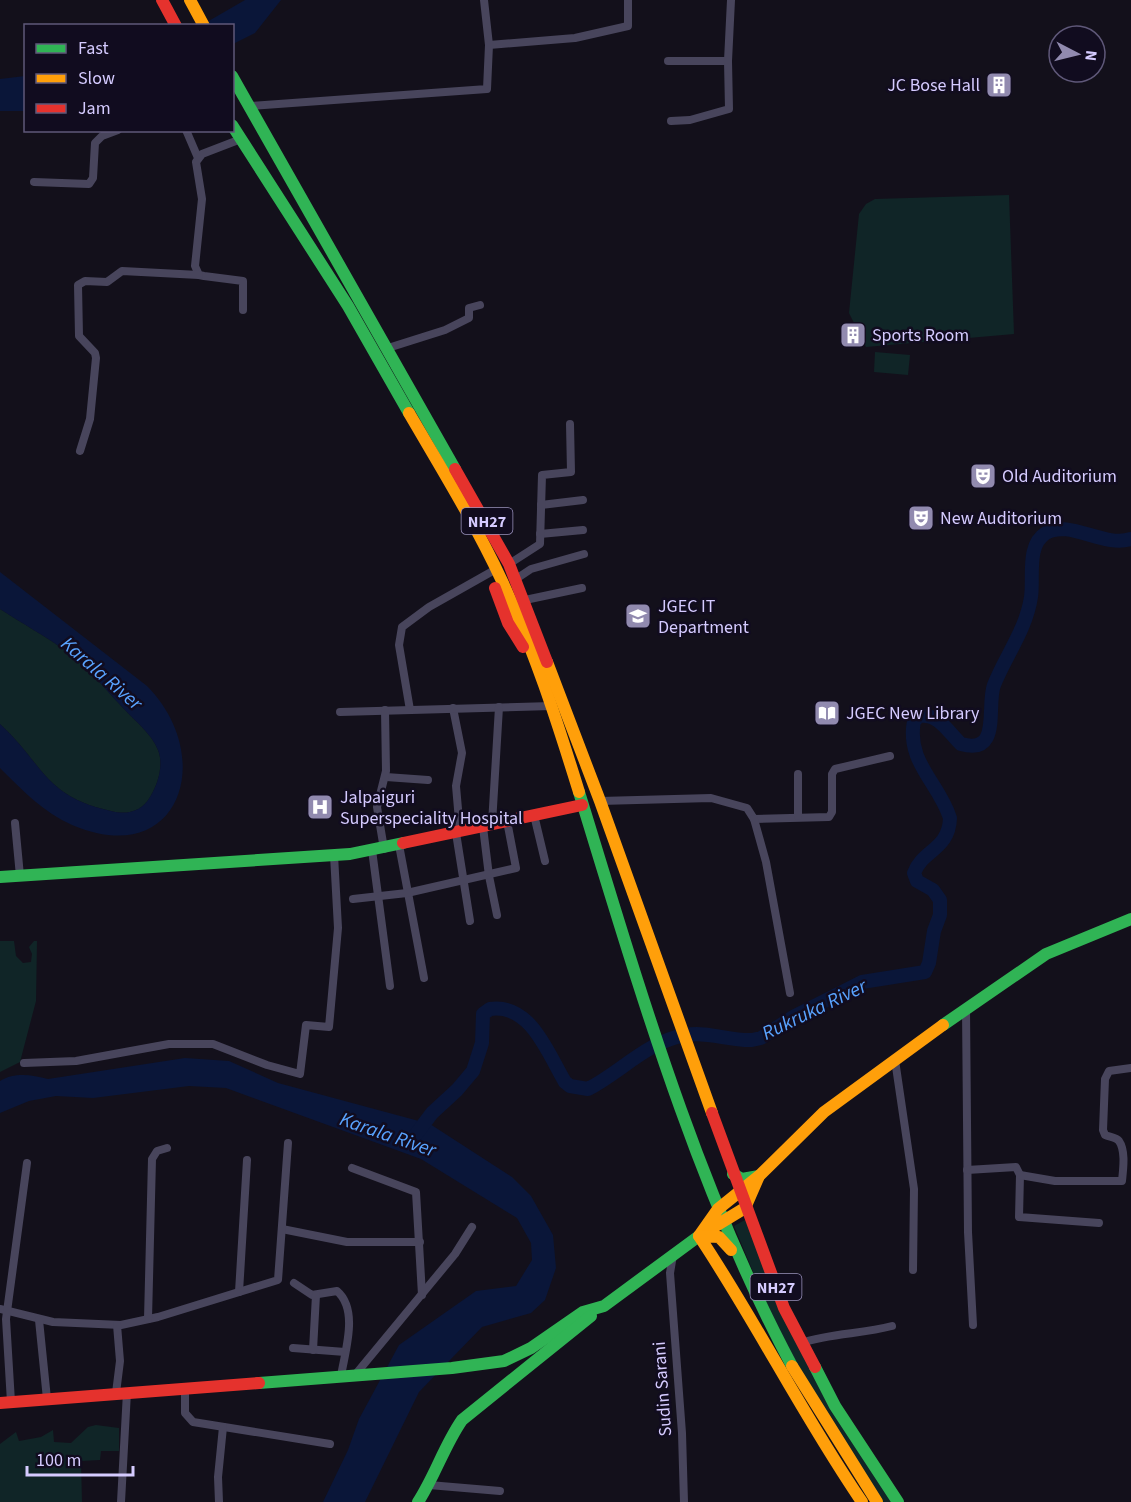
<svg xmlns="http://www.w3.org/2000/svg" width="1131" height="1502" font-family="'Source Sans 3',sans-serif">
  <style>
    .green { fill: #102527 }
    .water { fill: #0a1639 }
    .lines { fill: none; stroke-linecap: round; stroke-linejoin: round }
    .river { stroke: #0a1639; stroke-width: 14 }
    .street { stroke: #48455c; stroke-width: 8 }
    .fast { stroke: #30b455; stroke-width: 12 }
    .slow { stroke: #ff9f0a; stroke-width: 12 }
    .jam { stroke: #e5322d; stroke-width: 12 }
    .labels { text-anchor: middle; stroke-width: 5; stroke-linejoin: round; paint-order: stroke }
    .shield { fill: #110c1f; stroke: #9a92bc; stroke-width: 1.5 }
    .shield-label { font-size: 16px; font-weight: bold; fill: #d5cbff }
    .poi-label { font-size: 18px; fill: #d5cbff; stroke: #110c1f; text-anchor: start }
    .street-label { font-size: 18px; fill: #d5cbff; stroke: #110c1f }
    .water-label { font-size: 20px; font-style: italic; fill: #59a3ff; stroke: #110c1f }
  </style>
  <rect width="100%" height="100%" fill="#13101b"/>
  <g class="green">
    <path d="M1009,195L1014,334L866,347L849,313L859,214L866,204L875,199Z"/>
    <path d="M875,352L910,355L908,375L874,372Z"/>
    <path d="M0,609C23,624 47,637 69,653C90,669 105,689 123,708C135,721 151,733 158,750C164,765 158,784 150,797C142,812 126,815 111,811C43,796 44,764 0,724Z"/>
    <path d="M0,941H14L16,956L23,963L31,962L32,954L29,947L34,941H37L36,1001L20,1062L0,1072Z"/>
    <path d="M745,1220L892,1502H882L778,1332L734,1226Z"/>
    <path d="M96,1425L119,1428V1451H101L100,1460L81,1461L82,1502H0V1444L16,1432L19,1441L41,1437L53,1430L54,1442L71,1443L88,1427Z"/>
  </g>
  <g class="water">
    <path d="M245,0H281L255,33L233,44L232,26H200Z"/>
    <path d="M25,76V111H0V79Z"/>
    <path d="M0,572L147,686C217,757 180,871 72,825C43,812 22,790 0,768V724C44,764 43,796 111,811C126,815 142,812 150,797C158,784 164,765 158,750C151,733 135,721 123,708C105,689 90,669 69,653C47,637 23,624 0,609Z"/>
    <path d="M185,1058L229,1061L278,1083L430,1124L512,1177L531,1196L553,1235L556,1268L545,1300L531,1313L482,1327L419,1392L365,1502H323L348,1450L359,1419L399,1345L476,1291L516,1286L532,1260L531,1243L517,1218L421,1159L226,1088L189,1086L93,1098L56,1096L29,1101L0,1113V1081C15,1072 32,1075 48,1079Z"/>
  </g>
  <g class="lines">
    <path class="river" d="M414,1137L432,1113L457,1090L473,1071L482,1043L483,1014L490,1009C531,1003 548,1054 565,1082L570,1086L588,1089C621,1072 648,1041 686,1035C707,1031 730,1041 752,1040L761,1038L793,1017L862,982L925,972L929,963L934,931L940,915V900L933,890L917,881L914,873C922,850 949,850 950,818C939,783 906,762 914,721L919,716C939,713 948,732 961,744C1002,756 986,706 994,685C1006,655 1026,630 1031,597C1034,578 1026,545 1046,533C1069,519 1104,548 1131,539"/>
    <g class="street">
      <path d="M484,0L489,45"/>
      <path d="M668,61H728"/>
      <path d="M250,106L487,89L489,45L575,38L628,26V0"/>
      <path d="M671,121L690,120L729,109L728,61L731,0"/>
      <path d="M186,130L198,158"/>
      <path d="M241,139L202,154L196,162L202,199L195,266L199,275L204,276L243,281V310"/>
      <path d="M34,182L89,184L93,178L95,143L102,136L118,130"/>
      <path d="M388,348L445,330L469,318V308L480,305"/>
      <path d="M80,451L90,419L96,358L95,353L79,336L78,285L85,281L107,282L122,271L199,275"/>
      <path d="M541,505L583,500"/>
      <path d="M540,534L583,530"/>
      <path d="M509,564L540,544L542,475L571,472L570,424"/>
      <path d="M516,579L531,569L584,554"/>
      <path d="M525,600L582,588"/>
      <path d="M453,708L462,753L456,786L460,832"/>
      <path d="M410,710L399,645L402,627L429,607L491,572"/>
      <path d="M340,712L552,706"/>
      <path d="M386,777L428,780"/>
      <path d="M600,801L711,798L747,808L754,819L829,817L832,812V774L835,769L890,756"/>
      <path d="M534,815L545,861"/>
      <path d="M798,816V774"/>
      <path d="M754,819L766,862L790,993"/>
      <path d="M15,823L20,876"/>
      <path d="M492,824L499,707"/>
      <path d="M483,827L489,876L497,915"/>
      <path d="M456,833L470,921"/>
      <path d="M399,845L424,978"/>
      <path d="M384,849L377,807L386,771L385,710"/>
      <path d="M372,850L390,986"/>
      <path d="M353,899L407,893L516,868L507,821"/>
      <path d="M966,1009L968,1232L973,1325"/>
      <path d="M895,1060L914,1189L913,1270"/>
      <path d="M24,1063L76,1061L169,1044H213L267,1065L300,1074L306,1025L329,1027L338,928L334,855"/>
      <path d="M352,1168L416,1192L422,1295"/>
      <path d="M967,1170L1016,1167L1020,1175L1019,1217L1099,1223"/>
      <path d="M1020,1175L1055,1181H1122C1123,1170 1126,1151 1119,1141C1116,1137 1109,1137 1105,1135L1103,1130L1105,1079L1109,1071L1131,1068"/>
      <path d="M282,1229L347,1242H420"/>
      <path d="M673,1255L670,1273L682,1433L684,1502"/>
      <path d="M294,1283L312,1295L337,1291C359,1310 345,1351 341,1376"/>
      <path d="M239,1292L247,1160"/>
      <path d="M0,1309L53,1322L121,1325L158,1317L278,1280L288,1143"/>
      <path d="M148,1319L152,1159L157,1151L167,1148"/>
      <path d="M39,1320L47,1399"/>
      <path d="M801,1343C831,1333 862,1334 892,1326"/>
      <path d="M293,1348L345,1352"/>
      <path d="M313,1350L316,1295"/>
      <path d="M355,1375L455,1254L472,1227"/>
      <path d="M185,1389V1413L193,1422L330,1444"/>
      <path d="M116,1393L120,1361L117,1325"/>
      <path d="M11,1402L6,1319L27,1163"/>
      <path d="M429,1485L500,1491"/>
      <path d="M121,1502L127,1392"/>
      <path d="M219,1502L218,1477L223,1427"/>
    </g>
    <g class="fast">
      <path d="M232,76L455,469"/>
      <path d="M232,125L348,306L409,413"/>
      <path d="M579,792C639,987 696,1186 792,1366"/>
      <path d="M0,877L350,854L403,843"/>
      <path d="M943,1025L1046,954L1131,919"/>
      <path d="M733,1174L742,1179L759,1176"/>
      <path d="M815,1367L835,1406L898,1502"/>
      <path d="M259,1383L452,1368L504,1361L531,1348L583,1312L604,1306L699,1236"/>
      <path d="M418,1502C435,1476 444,1446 462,1420L591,1316"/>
    </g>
    <g class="slow">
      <path d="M190,0L204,26"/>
      <path d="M409,413C441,468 475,523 502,581C534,649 557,721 579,792"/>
      <path d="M547,662L600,801L712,1113"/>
      <path d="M759,1176L745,1208L699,1236L718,1209L759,1176L824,1112L943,1025"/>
      <path d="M731,1250L719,1237L699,1236C757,1323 803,1416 862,1502"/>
      <path d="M792,1366L877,1502"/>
    </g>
    <g class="jam">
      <path d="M162,0L176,26"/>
      <path d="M455,469L509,564L547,662"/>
      <path d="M495,588L508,623L523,647"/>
      <path d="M403,843L582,805"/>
      <path d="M712,1113L784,1308L815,1367"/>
      <path d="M0,1403L259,1383"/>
    </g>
  </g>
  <defs>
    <symbol id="building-square" viewBox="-11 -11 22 22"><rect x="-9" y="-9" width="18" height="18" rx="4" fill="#918aaf" stroke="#110c1f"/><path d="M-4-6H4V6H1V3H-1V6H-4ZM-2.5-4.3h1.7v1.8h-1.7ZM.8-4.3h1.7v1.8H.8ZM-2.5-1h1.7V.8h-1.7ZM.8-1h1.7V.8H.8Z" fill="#fff"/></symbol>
    <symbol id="theatre-square" viewBox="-11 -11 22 22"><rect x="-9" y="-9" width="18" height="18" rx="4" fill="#918aaf" stroke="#110c1f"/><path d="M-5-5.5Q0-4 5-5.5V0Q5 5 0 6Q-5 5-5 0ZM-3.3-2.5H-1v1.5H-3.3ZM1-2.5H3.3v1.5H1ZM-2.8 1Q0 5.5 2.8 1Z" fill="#fff"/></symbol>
    <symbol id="university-square" viewBox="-11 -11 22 22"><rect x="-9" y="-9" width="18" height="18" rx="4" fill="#918aaf" stroke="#110c1f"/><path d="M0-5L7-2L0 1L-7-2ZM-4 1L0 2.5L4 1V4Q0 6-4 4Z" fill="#fff"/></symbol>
    <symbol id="library-square" viewBox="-11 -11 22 22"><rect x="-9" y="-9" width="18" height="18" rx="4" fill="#918aaf" stroke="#110c1f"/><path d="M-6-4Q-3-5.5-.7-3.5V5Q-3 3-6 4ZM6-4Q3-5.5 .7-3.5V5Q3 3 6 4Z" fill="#fff"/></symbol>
    <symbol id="hospital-square" viewBox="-11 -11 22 22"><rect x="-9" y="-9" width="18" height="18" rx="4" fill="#918aaf" stroke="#110c1f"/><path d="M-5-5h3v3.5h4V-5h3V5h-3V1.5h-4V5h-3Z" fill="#fff"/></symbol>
  </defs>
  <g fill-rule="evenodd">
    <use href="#building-square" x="984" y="70" width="30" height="30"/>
    <use href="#building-square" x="838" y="320" width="30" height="30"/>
    <use href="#theatre-square" x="968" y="461" width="30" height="30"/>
    <use href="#theatre-square" x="906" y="503" width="30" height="30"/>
    <use href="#university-square" x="623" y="601" width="30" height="30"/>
    <use href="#library-square" x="812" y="698" width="30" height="30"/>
    <use href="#hospital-square" x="305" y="792" width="30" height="30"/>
  </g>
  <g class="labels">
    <g class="shield">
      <rect x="461.5" y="508" width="51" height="26" rx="4.5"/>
      <rect x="750.5" y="1274" width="51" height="26" rx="4.5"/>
    </g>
    <g class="shield-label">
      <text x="487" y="527">NH27</text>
      <text x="776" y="1293">NH27</text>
    </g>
    <g class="poi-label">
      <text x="980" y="91" text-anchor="end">JC Bose Hall</text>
      <text x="872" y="341">Sports Room</text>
      <text x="1002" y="482">Old Auditorium</text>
      <text x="940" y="524">New Auditorium</text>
      <text x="658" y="612">JGEC IT<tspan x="658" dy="21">Department</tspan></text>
      <text x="846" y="719">JGEC New Library</text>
      <text x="340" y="803">Jalpaiguri<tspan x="340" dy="21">Superspeciality Hospital</tspan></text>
    </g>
    <g class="street-label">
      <text transform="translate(662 1389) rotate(-94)" y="6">Sudin Sarani</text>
    </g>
    <g class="water-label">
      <text transform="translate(102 673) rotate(41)" y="7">Karala River</text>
      <text transform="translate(814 1009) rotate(-26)" y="7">Rukruka River</text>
      <text transform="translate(388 1134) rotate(19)" y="7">Karala River</text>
    </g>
  </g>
  <rect x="24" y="24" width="210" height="108" fill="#110c1f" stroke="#5f5879" stroke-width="1.5"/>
  <rect x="36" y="44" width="30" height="9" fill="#30b455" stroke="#5f5879" stroke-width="1.5"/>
  <text x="78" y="54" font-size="18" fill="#d5cbff">Fast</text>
  <rect x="36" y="74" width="30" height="9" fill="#ff9f0a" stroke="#5f5879" stroke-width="1.5"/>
  <text x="78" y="84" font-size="18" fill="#d5cbff">Slow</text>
  <rect x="36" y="104" width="30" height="9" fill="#e5322d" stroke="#5f5879" stroke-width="1.5"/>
  <text x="78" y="114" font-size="18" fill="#d5cbff">Jam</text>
  <g transform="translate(1077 54) rotate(97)"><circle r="28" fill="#110c1f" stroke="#5f5879" stroke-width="1.5"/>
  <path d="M0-4.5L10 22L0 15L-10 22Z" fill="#918aaf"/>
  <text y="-9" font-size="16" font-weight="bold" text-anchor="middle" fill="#d5cbff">N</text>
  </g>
  <path d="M27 1466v9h106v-9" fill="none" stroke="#d5cbff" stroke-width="3"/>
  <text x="36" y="1466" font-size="18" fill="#d5cbff" stroke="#110c1f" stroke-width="4.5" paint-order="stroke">100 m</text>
</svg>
